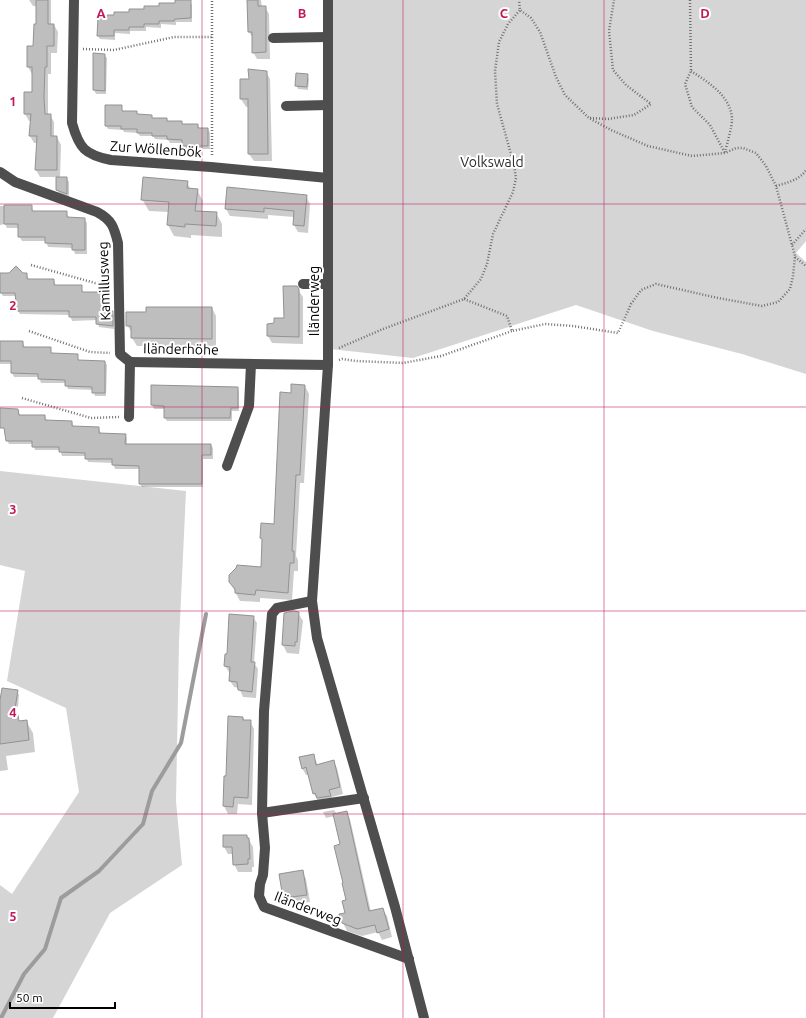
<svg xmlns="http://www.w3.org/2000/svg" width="806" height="1018" font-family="Ubuntu,sans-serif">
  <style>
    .green { fill: #d5d5d5 }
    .shadow { fill: #0003 }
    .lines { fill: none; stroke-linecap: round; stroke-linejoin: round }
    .stream { stroke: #9c9c9c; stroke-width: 4 }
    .building { fill: #bebebe; stroke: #929292 }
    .path { stroke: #707070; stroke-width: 2.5; stroke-dasharray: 1 2; stroke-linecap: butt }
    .minor { stroke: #4e4e4e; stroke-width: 10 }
    .grid { fill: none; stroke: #c2185b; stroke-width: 1; stroke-opacity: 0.55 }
    .labels { text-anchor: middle; stroke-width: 4; stroke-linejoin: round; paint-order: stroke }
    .street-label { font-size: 14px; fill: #000; stroke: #fff }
    .park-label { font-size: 14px; fill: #2c2c2c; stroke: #fff }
    .grid-label { font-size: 13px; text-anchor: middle; font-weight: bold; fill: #c2185b; stroke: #fff; stroke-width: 4; stroke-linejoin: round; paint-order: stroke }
  </style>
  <rect width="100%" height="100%" fill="#fff"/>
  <g class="green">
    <path d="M329,0H806V241L796,253L806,262V374L742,354L653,331L576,305L413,358L330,349Z"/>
    <path d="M0,471L186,491L179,642L176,801L182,865L110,913L53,1018H0V885L12,894L79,792L66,708L7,681L25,571L0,565Z"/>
  </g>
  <g class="shadow">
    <path d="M29,0H51V25H54L58,32L57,53H51V74H48V115H50L54,122V137H57L61,145L60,178H67L69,182V197L59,193L57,190V177H40L36,170L37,143H34L30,136L31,121H29L25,114L33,93L32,74L28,67V47H34L37,25V6H33Z"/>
    <path d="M247,0H261L262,7H265L269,14L270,59H257L253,52V38L249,32V4Z"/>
    <path d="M190,1L192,5V22H176V25L161,24V28L146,27V31H130V34L115,33V40L100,39L98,36L108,19Z"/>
    <path d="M94,54L104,55L107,58L106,94H96L94,90Z"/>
    <path d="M266,72L270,79L272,161H254L249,154V106L246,107L241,99V80H250Z"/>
    <path d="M307,75L309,79L308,90L298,89L296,85Z"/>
    <path d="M121,106L123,112H136L138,115L151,116L153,119H167L168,122H182L183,125H198L200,129H208L210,133V149H185L183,143H170L168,140L155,139L153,136H140L138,133L124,132L123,130L108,129L106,126Z"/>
    <path d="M187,182L191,190H197L203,201L202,212L216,213L222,224V237L191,235V238L174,236L168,225L169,212L149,211L142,199Z"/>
    <path d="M306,196L310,204L308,233L298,232L294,225V217L268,215V219L230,216L226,209Z"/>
    <path d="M0,206H31L34,212H66L69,218L84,219L87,223V254H75L73,248L48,247L46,241H22L19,236V228H7L5,224L0,225Z"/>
    <path d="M23,274H27L29,280H54L56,286H81L83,293H108L110,297V312H112L114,316V329L99,327L97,320L72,321L70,315L20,314L18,311L17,296H3L1,293Z"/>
    <path d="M298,290L303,297V344L272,343L268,336L275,324L285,319Z"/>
    <path d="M212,308L216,316V346H137L132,338V333L127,325L147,313Z"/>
    <path d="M0,342H23L25,348H50L52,354L77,355L79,361L105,362L107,365L106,396H95L93,390L68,389L66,383H41L39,377H14L12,373V364H0Z"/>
    <path d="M305,386L309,394L304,483H300L296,556L298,560V571H294L292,600L260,598V602L240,601L230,582L262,568L263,541L261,538L275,525L292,394Z"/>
    <path d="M237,388L239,391V411H232V421H167L165,418V409H154L152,405Z"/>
    <path d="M18,410L20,416H45L47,421L72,422L74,427L99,428L101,434L125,435L127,438V445H211L213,448V459H203V487H142L140,484V469H115L113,463L88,462L86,456H62L60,450H35L33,444H9L7,440Z"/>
    <path d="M298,613L303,621L299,654L287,653L283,645Z"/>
    <path d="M253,617L257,623L254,663L258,669L256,698L243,697L239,688L234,687L230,681L231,673L229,672L225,666L228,655Z"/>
    <path d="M17,691L19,695L18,707L3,705Z"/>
    <path d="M243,718L245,721H250L254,729L252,805L238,804L237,814H228L224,806L227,777Z"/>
    <path d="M26,721L33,733L35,752L6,756L8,770L0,771V724Z"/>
    <path d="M313,755L318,765L333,761L337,768L343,794L332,797L334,803L318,801L314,794L309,775H306L302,768Z"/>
    <path d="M334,810L337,814L346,812L350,819L371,912L382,909L387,916L392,937L382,940L378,932L362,936L347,931L343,923L346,914L347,900L341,845L335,816L326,818L323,812Z"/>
    <path d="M247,836L253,847L254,867H252V872H238L234,864V854H228L224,847Z"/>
    <path d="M302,871L306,879L310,902L288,905L284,898L280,875Z"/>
  </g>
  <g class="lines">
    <path class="stream" d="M1,1018L24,974L45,949L61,898L99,871L143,824L152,791L181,743L206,614"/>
  </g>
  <g class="building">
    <path d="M36,0H48V24H54V46H47V67H45L44,97L45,114H51V136H57V170H35L37,136H29L31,114H24V92H32V67H27V46H33L34,24H36Z"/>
    <path d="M175,0H191V18L175,19L174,21H159V24H144V27H129V30H114V36H97L98,18H107V15H114V12H129V9H144V6H159V3H175Z"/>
    <path d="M247,0H258V6H266V52L252,53V32H248Z"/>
    <path d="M93,53L105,54V91L93,90Z"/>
    <path d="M248,69L267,71L268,154H248V99H240V79H249Z"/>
    <path d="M296,73L308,74L307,87L295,86Z"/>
    <path d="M105,105H122V111H137V114L152,115V118H167V121H182V124H198V128H208V146H182V140L167,139V136H152V133H137V129H121V126H105Z"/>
    <path d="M56,177H67V194L56,190Z"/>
    <path d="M143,177L188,181L187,188L198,189L195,211L217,212L216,226L185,224V227L167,225L169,202L141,200Z"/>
    <path d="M227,187L307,195L304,226L293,225L294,211L264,208V212L225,209Z"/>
    <path d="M4,205H32V211H67V217L85,218V250H72V244L45,243V237H18V224H4Z"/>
    <path d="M16,266L23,273H27V279H54V285H82V292H109V311H113V326L96,324V317H69V311H17L15,293H0V273H9Z"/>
    <path d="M283,286H297L299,289V337L267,336V324L274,323V318H284Z"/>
    <path d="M146,307H212V339L131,338V326H126V312H146Z"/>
    <path d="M0,341H23V347H51V353L78,354V360L105,361V393H92V387L65,386V380L38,379V374L11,373V361H0Z"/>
    <path d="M291,384L305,385L300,475H296L292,551H294V563H290L288,593L256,590L255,595L235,593V589L229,582V575L236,568L237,565L261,567L262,539L260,538L261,523L274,524L280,392L291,393Z"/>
    <path d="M151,385L238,387V408H231L230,418H164V406L151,405Z"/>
    <path d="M0,408L18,409L19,415H45V420L72,421V426L99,427V433L126,434L125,444H211V455H202V484H139V466L112,465V459H85V453L59,452V447H32V441H6L4,428H0Z"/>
    <path d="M293,611L299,612L297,642H295V646L282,645L284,613Z"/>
    <path d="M229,614L254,616L251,662H255L252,692L238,690L237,682L229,681L230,667L224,666L225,654H227Z"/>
    <path d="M2,688L18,690L14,715H18L19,721L27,720L29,740L0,744V700Z"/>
    <path d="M228,716L243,717V720H251L248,798L234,797L233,807L223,806L224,776H226Z"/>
    <path d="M314,754L316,765L334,760L340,787L329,790L331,796L317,798L315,793L313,794L306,767L302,769L299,757Z"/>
    <path d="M347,811L369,911L383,908L389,929L377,933L375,925L357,929L342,923L339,914L345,913L342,901L346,900L342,883H343L334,846L340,844L333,814Z"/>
    <path d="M223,835H247V838H249L250,859H248V864L233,865L232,847H223Z"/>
    <path d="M303,870L307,895L283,898L279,874Z"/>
  </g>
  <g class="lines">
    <g class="path">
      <path d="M690,0L691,71L685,84L692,107L710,125L725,153"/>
      <path d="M83,49L114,50L174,37H212"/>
      <path d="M691,71C708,82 731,96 732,119C732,127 727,144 725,152"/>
      <path d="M590,118L608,119L634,115L651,104L626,85L613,70L609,31L614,0"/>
      <path d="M212,155V0"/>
      <path d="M776,186C786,183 800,180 806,170"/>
      <path d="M792,245L806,229"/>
      <path d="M795,257L806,266"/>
      <path d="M31,265L95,283H108"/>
      <path d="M464,299L507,316L512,331L545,324L573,326L618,333L631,304L641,290L656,284L718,298L762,306L778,302L790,289L793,276L795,256L776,186L766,166L756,153L743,148H736L725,153L692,156L648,146L611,130L589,118L565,95L556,77L540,32L531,18L520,10L519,0"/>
      <path d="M29,331L90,352L110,353"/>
      <path d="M339,348L383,329L464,299L481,279L487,264L493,234L513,192L516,178L514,165L497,104L495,71L499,42L508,24L520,10"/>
      <path d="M339,360L342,359L356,361L403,363L441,356L512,331"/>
      <path d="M22,398L91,418L119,417"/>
    </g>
    <g class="minor">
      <path d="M74,0L72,123C79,148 85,155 111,160L211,167L328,178"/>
      <path d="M328,0V365L312,601L317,638L395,907L424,1018"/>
      <path d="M273,38L328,37"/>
      <path d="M286,106L328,105"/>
      <path d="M0,172L15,182L97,212C112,220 114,227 118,243L120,354L130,362"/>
      <path d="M303,284H328"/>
      <path d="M130,362L328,365"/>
      <path d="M129,417L130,362"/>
      <path d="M227,466L249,406L251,364"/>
      <path d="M312,601L277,608L272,614L264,711L262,813L265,848L263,875L260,884L259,896L264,907L409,959"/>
      <path d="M262,813L364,798"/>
    </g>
  </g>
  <path class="grid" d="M202,0V1018M403,0V1018M604,0V1018M0,204H806M0,407H806M0,611H806M0,814H806"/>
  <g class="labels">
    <g class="street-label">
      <text transform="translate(156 149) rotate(4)" y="5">Zur Wöllenbök</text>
      <text transform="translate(104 281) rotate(-92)" y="5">Kamillusweg</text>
      <text transform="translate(314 301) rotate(-90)" y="5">Iländerweg</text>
      <text transform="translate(181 349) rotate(1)" y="5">Iländerhöhe</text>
      <text transform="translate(308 908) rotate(21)" y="5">Iländerweg</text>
    </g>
    <g class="park-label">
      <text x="492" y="167">Volkswald</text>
    </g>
  </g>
  <g class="grid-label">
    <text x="101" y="18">A</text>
    <text x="302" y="18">B</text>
    <text x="504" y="18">C</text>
    <text x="705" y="18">D</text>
    <text x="13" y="106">1</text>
    <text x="13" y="310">2</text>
    <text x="13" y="514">3</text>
    <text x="13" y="717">4</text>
    <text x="13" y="921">5</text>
  </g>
  <path d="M10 1002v6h105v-6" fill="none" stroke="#000000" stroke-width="2"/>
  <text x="16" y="1002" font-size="12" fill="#000000" stroke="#ffffff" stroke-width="3" paint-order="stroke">50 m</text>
</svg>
